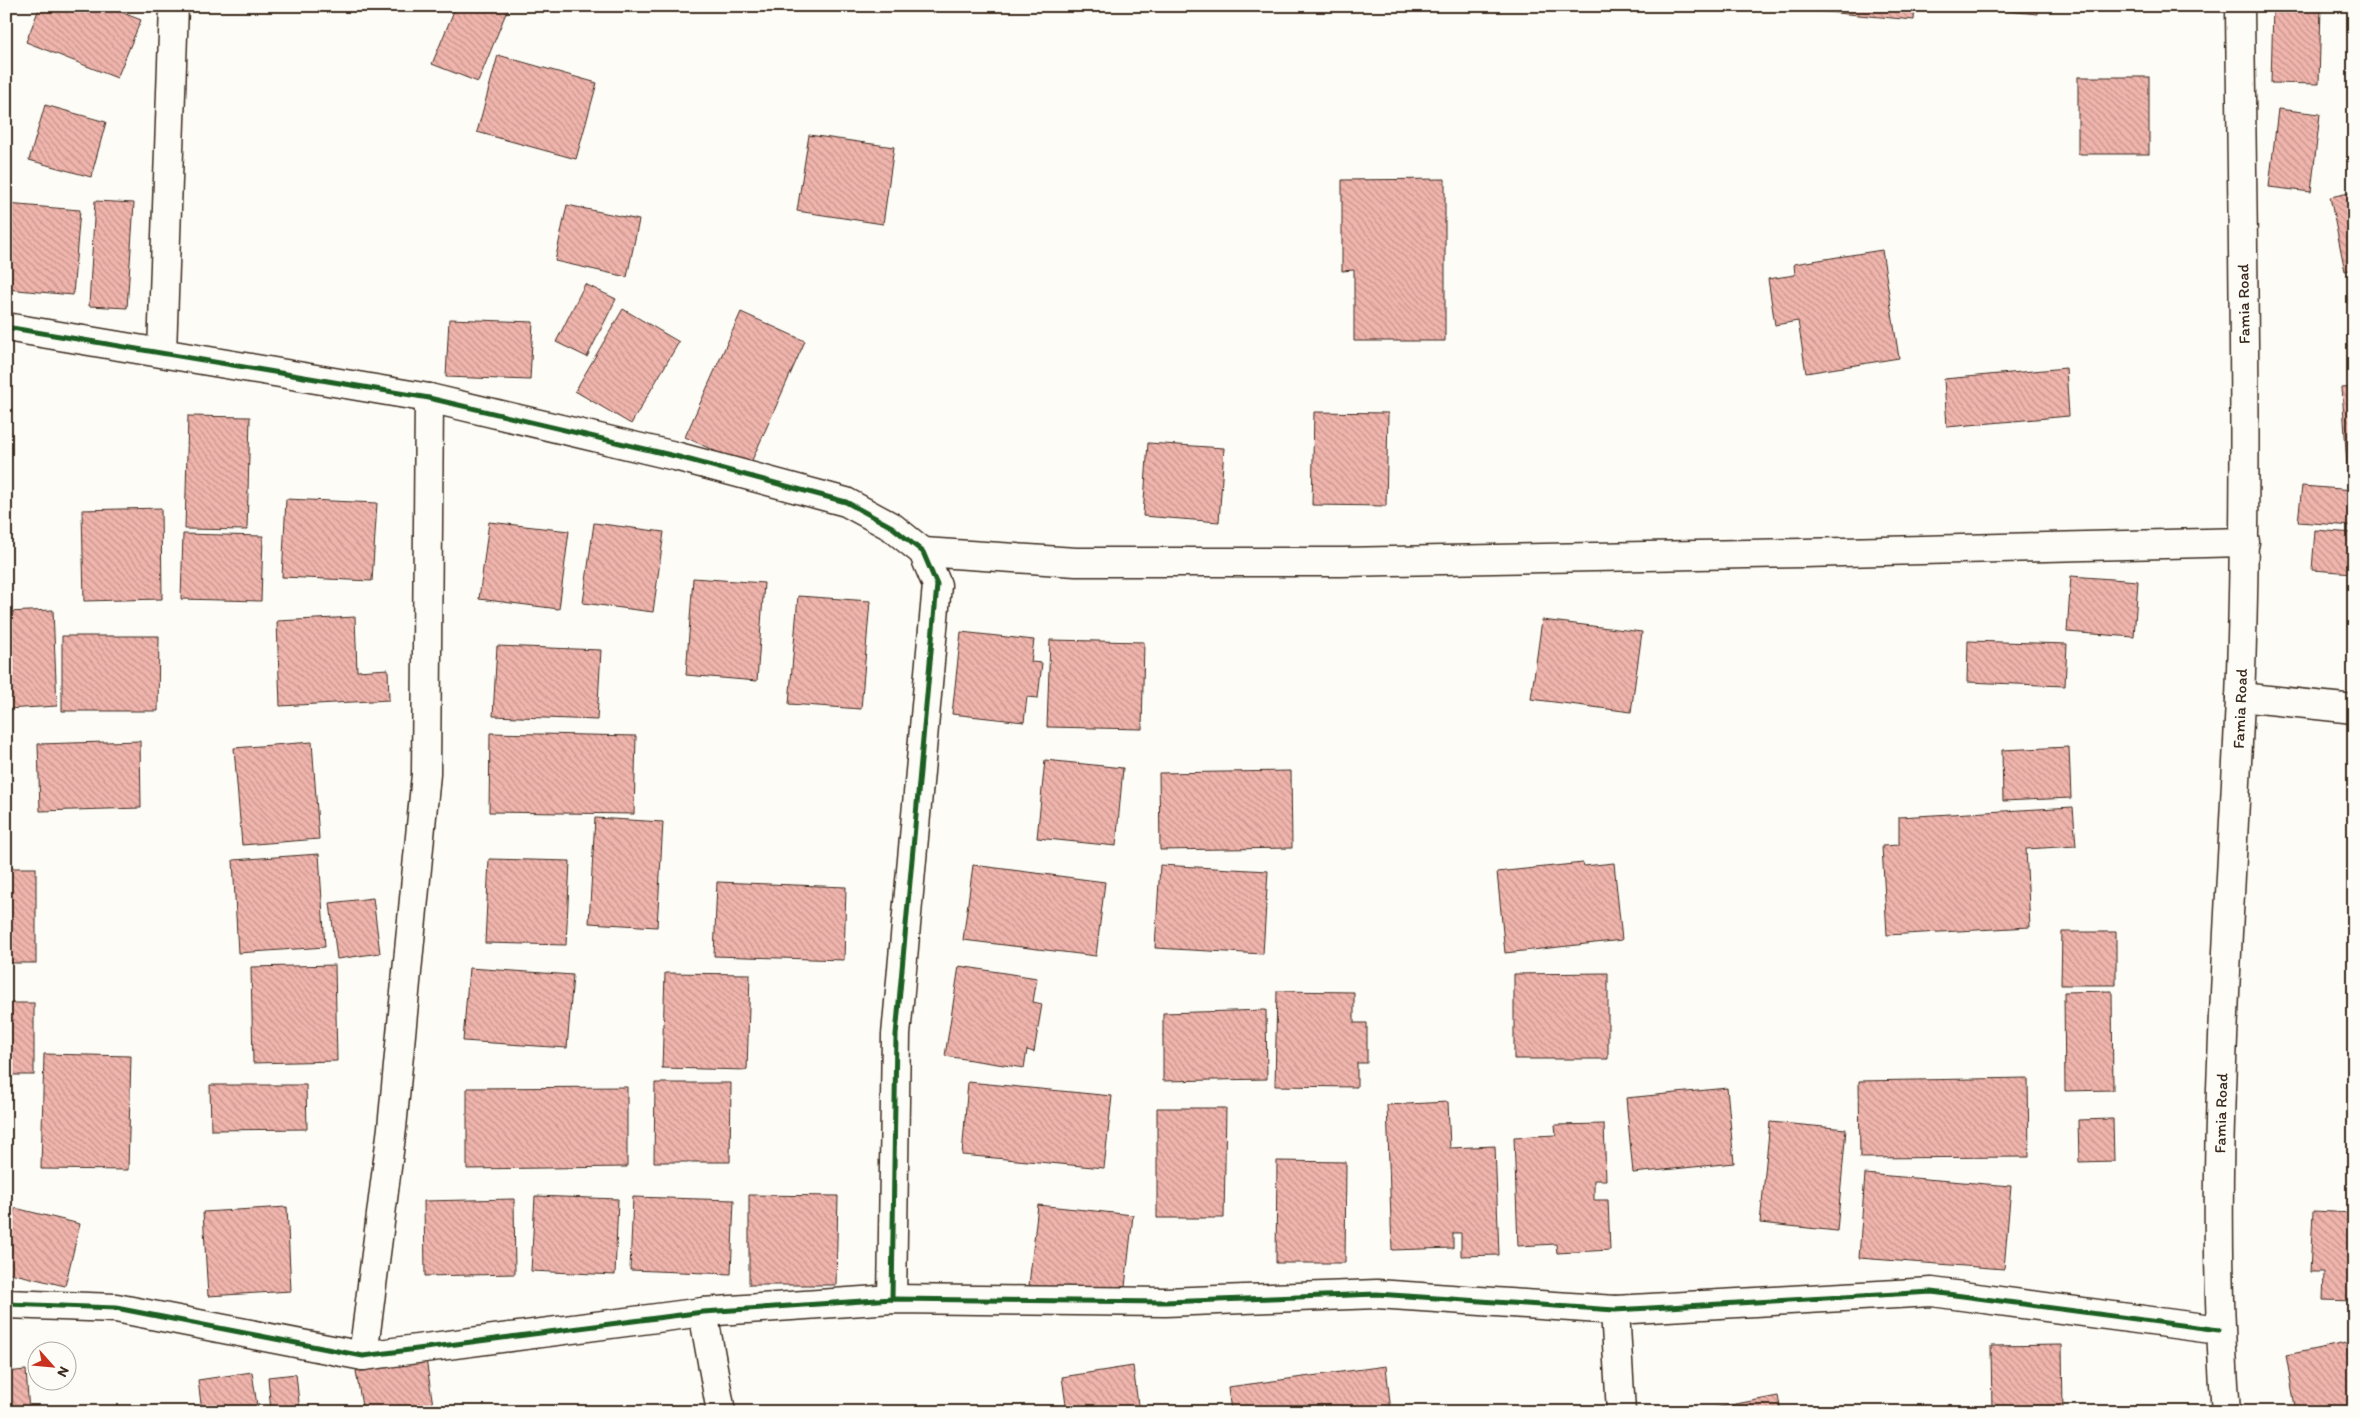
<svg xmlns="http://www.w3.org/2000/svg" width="2360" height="1418" font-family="Itim,sans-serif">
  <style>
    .building { fill: url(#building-back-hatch); stroke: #3b2a1e }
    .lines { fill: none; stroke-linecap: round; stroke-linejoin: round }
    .street-casing { stroke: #3b2a1e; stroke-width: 31 }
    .street { stroke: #fdfcf7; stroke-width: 28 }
    .cycleway-casing { stroke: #fdfcf7; stroke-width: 8 }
    .cycleway { stroke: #1b5e20; stroke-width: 5 }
    .labels { text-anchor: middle; stroke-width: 4.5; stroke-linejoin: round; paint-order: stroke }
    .street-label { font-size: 16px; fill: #3b2a1e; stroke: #fdfcf7 }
  </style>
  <defs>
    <pattern id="building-back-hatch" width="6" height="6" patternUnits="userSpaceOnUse" patternTransform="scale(1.25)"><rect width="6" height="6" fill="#f0b5ad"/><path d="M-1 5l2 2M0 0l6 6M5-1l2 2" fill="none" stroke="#c4938c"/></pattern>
  </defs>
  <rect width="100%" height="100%" fill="#fdfcf7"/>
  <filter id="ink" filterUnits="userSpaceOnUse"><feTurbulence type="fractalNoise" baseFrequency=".02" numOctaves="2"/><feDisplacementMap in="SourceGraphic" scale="10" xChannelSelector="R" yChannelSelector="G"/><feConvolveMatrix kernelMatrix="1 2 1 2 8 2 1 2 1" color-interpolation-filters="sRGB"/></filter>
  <g filter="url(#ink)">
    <g class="building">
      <path d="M40,6H106L141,20L117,78L26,42Z"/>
      <path d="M456,6L508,8L478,82L432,64Z"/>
      <path d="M1759,6H1915L1914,20Z"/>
      <path d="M1954,6H2039L2038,14Z"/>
      <path d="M2273,6H2321L2319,84L2271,83Z"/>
      <path d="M498,55L597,83L576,159L477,132Z"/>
      <rect x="2078" y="77" width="71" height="77"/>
      <path d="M45,105L106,122L91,177L29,160Z"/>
      <path d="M2278,109L2320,114L2311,192L2269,187Z"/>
      <path d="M809,135L894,147L883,224L797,211Z"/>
      <path d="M1445,179V341H1354V270L1342,271V180Z"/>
      <path d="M2354,192V269L2345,271L2330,197Z"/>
      <path d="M95,201L134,203L127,308L89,306Z"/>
      <path d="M6,204L80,210L73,295L6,289Z"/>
      <path d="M567,205L639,220L627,277L555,261Z"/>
      <path d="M1882,250L1899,358L1806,373L1798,321L1775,325L1768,279L1795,275L1794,264Z"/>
      <path d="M585,284L616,299L587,357L556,342Z"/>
      <path d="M623,309L679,342L631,424L575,391Z"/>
      <path d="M741,312L805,341L749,467L685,437Z"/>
      <path d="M449,319L533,322L530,380L446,377Z"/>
      <path d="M2066,368L2069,416L1947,427L1944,379Z"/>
      <path d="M2354,387V483H2348L2342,388Z"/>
      <path d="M1314,412L1388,413L1386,506L1312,505Z"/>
      <path d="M188,416L250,417L247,530L185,529Z"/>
      <path d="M1148,443L1224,448L1219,522L1143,516Z"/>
      <path d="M2302,486L2354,490V526L2298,522Z"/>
      <path d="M286,499L377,503L372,581L282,577Z"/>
      <path d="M161,508L162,599L84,601L82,510Z"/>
      <path d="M489,522L569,531L559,609L479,599Z"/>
      <path d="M594,523L664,532L653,612L583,603Z"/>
      <path d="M2315,530L2354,533V573L2312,570Z"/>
      <path d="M183,534L263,536L261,601L181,599Z"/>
      <path d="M2071,576L2138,581L2134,637L2067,632Z"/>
      <path d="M693,578L764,583L757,681L686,675Z"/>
      <path d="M798,596L870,601L861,709L789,704Z"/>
      <path d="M53,610L57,706L6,709V612Z"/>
      <path d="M355,617L357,671L388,669L389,700L280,706L277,621Z"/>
      <path d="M1542,620L1642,632L1631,712L1531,699Z"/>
      <path d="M961,632L1034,640L1031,662L1042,663L1038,698L1027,697L1024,722L952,714Z"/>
      <path d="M62,636H159L158,711H62Z"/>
      <path d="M1050,640L1144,642L1142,729L1047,727Z"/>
      <path d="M1968,641L2067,644L2065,686L1967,682Z"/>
      <path d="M497,646L601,650L597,720L493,716Z"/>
      <path d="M490,733L636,736L634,814L489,812Z"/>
      <path d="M140,741L141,808L40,811L38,744Z"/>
      <path d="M312,742L319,839L242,845L234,748Z"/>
      <path d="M2069,747L2071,798L2003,801L2002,750Z"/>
      <path d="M1045,760L1123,768L1116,846L1037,838Z"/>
      <path d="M1291,771L1292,848L1160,850L1159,773Z"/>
      <path d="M2073,807L2076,846L2026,849L2030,927L1887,935L1882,846L1899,845V817Z"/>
      <path d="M595,818L663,822L657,927L589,923Z"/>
      <path d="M319,854L325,947L238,953L233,860Z"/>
      <path d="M489,859L570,861L566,945L485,943Z"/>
      <path d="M1583,863L1584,866L1614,863L1622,940L1505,953L1497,872Z"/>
      <path d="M973,865L1105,882L1096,956L963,940Z"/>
      <path d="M1160,865L1268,871L1263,954L1155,948Z"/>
      <rect x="6" y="868" width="30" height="95"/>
      <path d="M717,882L846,887L844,960L714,956Z"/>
      <path d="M373,898L380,953L337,959L330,903Z"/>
      <path d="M2062,932H2116V985H2061Z"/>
      <path d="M335,965L337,1061L253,1063L251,967Z"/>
      <path d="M959,966L1037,978L1033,1002L1042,1004L1034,1052L1027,1050L1024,1068L945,1056Z"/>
      <path d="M469,968L573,975L567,1048L463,1041Z"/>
      <path d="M665,973L750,974L747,1070L662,1068Z"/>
      <path d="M1608,973V1059H1514V974Z"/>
      <path d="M1277,991L1354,992V1023H1367V1063H1357V1087L1275,1086Z"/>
      <path d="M2112,991L2113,1090L2065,1091L2064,992Z"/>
      <rect x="6" y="1003" width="28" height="72"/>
      <path d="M1266,1010L1267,1079L1163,1081V1013Z"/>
      <path d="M44,1054L131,1056L128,1170L41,1169Z"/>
      <path d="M2028,1078L2029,1157L1860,1158L1859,1081Z"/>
      <path d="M968,1082L1112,1096L1104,1168L962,1155Z"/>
      <path d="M655,1083H731L730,1162H654Z"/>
      <path d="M210,1085H306L307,1129L211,1130Z"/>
      <path d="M627,1087V1167L467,1169V1088Z"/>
      <path d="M1727,1088L1734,1163L1633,1173L1626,1098Z"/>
      <path d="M1448,1102L1450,1148L1495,1146L1499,1255L1461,1256V1233H1453V1248L1392,1250L1387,1105Z"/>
      <path d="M1157,1108H1226L1224,1218H1157Z"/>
      <path d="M2113,1119L2114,1161L2079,1162L2078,1120Z"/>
      <path d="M1770,1122L1846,1129L1837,1231L1760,1223Z"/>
      <path d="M1604,1124L1606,1180H1594V1200H1608L1610,1250L1557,1253L1556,1244L1518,1246L1514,1137L1556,1135L1555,1125Z"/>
      <path d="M1277,1161L1346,1162L1345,1263H1276Z"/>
      <path d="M1865,1174L2011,1186L2004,1269L1859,1258Z"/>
      <path d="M749,1195L838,1196L836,1285H749Z"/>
      <path d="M535,1196L618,1199L615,1275L531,1271Z"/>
      <path d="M633,1197L734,1200L731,1274L630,1270Z"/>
      <path d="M514,1199L515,1274L425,1276L424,1201Z"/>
      <path d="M1038,1205L1133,1215L1124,1296L1029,1285Z"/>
      <path d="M287,1207L291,1291L208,1296L203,1212Z"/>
      <path d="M15,1208L80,1224L65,1286L6,1272V1243Z"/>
      <path d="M2313,1211L2354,1213V1301L2323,1300L2324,1272H2310Z"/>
      <path d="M2346,1343L2354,1388V1412H2296L2286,1355Z"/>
      <path d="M2062,1345L2063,1412H1992L1991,1346Z"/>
      <path d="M426,1359L434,1412H363L356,1371Z"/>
      <path d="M1133,1366L1139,1412H1067L1062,1377Z"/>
      <path d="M1386,1366L1391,1412H1231L1228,1387Z"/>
      <path d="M26,1370L29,1412H6V1372Z"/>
      <path d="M252,1372L258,1412H202L198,1380Z"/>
      <path d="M296,1374L300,1412H271L268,1377Z"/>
      <path d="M1778,1396L1781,1412H1694Z"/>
      <path d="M923,1407V1412H871Z"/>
      <path d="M549,1408L550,1412H527Z"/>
    </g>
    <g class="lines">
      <defs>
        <g id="street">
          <path d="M6,327L429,398L675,456L846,502L892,527L923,552L937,585L896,1035L892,1299"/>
          <path d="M162,352L174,6"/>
          <path d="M923,552L1076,562H1341L1804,553L2245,542"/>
          <path d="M2240,697L2354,709"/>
          <path d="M6,1304L116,1308L363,1356L703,1312L892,1299L1165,1302L1377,1294L1615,1310L1932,1292L2219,1330"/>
          <path d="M1615,1310L1621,1412"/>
          <path d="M703,1312L721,1412"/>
          <path d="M363,1356L392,1128L426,774L429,398"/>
          <path id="s1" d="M2226,1412C2207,1175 2230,936 2240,699C2249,468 2242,237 2240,6"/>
        </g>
      </defs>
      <use href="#street" class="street-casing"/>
      <use href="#street" class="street"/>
      <defs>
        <g id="cycleway">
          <path d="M6,327L429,398L675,456L846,502L892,527L923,552L937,585L896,1035L892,1299"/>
          <path d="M6,1304L116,1308L363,1356L703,1312L892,1299L1165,1302L1377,1294L1615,1310L1932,1292L2219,1330"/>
        </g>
      </defs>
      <use href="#cycleway" class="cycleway-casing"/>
      <use href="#cycleway" class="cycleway"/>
    </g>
  </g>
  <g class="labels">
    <g class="street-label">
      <text transform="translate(2243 304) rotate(-91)" y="6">Famia Road</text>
      <text dy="6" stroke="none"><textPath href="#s1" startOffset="704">Famia Road</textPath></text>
      <text dy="6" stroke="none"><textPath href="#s1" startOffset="299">Famia Road</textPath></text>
    </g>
  </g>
  <rect width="2360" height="1418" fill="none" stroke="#fdfcf7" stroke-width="25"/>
  <rect x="12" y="12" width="2335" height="1393" fill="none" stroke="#3b2a1e" stroke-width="2" filter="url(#ink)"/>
  <g transform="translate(52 1366) rotate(117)"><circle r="24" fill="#fdfcf7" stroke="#afa8a0"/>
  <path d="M0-4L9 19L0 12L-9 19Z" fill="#c8321e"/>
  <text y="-8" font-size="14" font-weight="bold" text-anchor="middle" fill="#3b2a1e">N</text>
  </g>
</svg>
